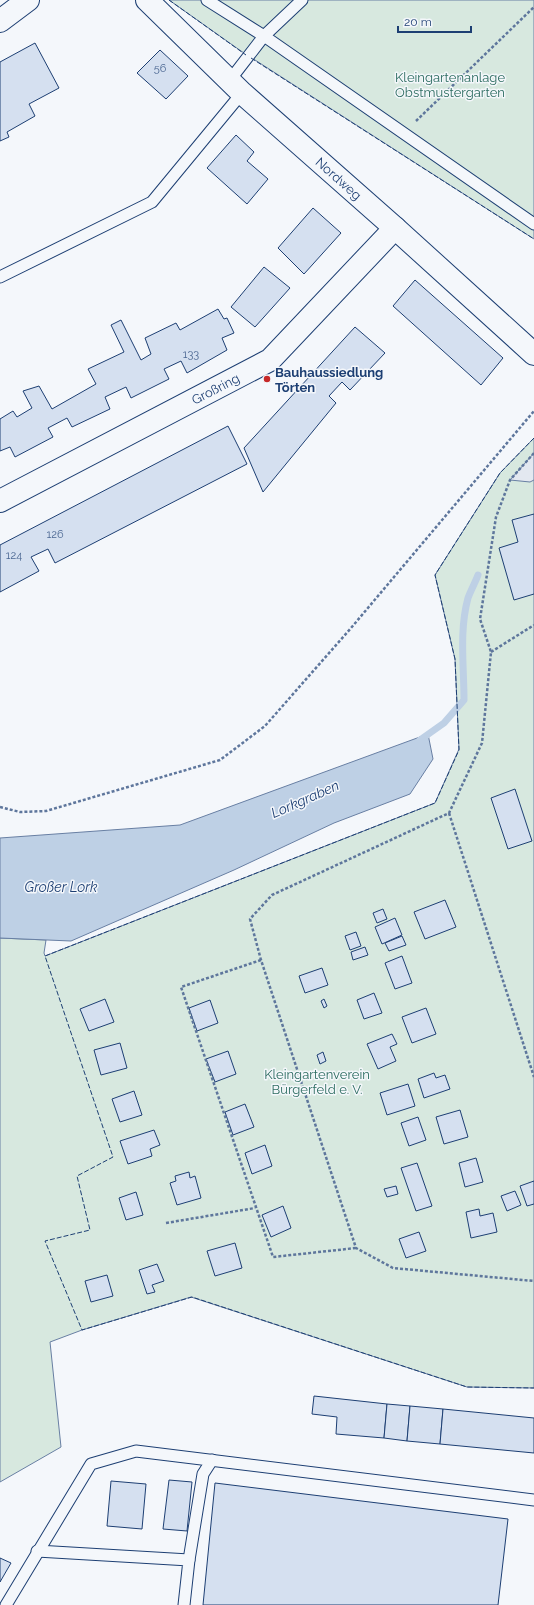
<svg xmlns="http://www.w3.org/2000/svg" width="534" height="1605" font-family="Raleway,sans-serif">
  <style>
    .green { fill: #d7e8df; stroke: #687fa3 }
    .parking { fill: #e3e8f0; stroke: #687fa3 }
    .water { fill: #bed0e5; stroke: #687fa3 }
    .lines { fill: none; stroke-linecap: round; stroke-linejoin: round }
    .stream { stroke: #bed0e5; stroke-width: 7 }
    .building { fill: #d5e0f0; stroke: #1d3f73 }
    .lane-casing { stroke: #1d3f73; stroke-width: 13 }
    .street-casing { stroke: #1d3f73; stroke-width: 24 }
    .path { stroke: #5e769c; stroke-width: 2.5; stroke-dasharray: 3 2; stroke-linecap: butt }
    .lane { stroke: #f4f7fb; stroke-width: 11 }
    .street { stroke: #f4f7fb; stroke-width: 22 }
    .fence { stroke: #1d3f73; stroke-width: 1; stroke-dasharray: 5 2; stroke-linecap: butt }
    .poi-dot { fill: #c62828; stroke: #f4f7fb; stroke-width: 1.5 }
    .labels { text-anchor: middle; stroke-width: 3; stroke-linejoin: round; paint-order: stroke }
    .number-label { font-size: 11px; fill: #4b6792 }
    .park-label { font-size: 13px; fill: #2c6c60; stroke: #f4f7fb }
    .street-label { font-size: 13px; fill: #1d3f73; stroke: #f4f7fb }
    .poi-label { font-size: 13px; font-weight: bold; fill: #1d3f73; stroke: #f4f7fb; text-anchor: start }
    .water-label { font-size: 14px; font-style: italic; fill: #1d3f73; stroke: #f4f7fb }
  </style>
  <rect width="100%" height="100%" fill="#f4f7fb"/>
  <g class="green">
    <path d="M169,0H534V239L241,51Z"/>
    <path d="M534,438V1388L467,1387L191,1297L82,1330L50,1342L61,1447L0,1482V938L46,940L44,953L45,956L435,803L459,749L455,659L435,575L500,473Z"/>
  </g>
  <path class="parking" d="M534,453V480L530,482L510,480Z"/>
  <path class="water" d="M428,734L433,759L410,794L334,823L234,870L71,941L0,938V838L180,825Z"/>
  <g class="lines">
    <path class="stream" d="M420,740L444,723L464,700C464,666 459,631 468,598C471,590 475,583 478,575"/>
  </g>
  <g class="building">
    <path d="M35,43L59,88L29,104L35,116L7,132L9,137L0,141V62Z"/>
    <path d="M160,50L188,76L166,99L137,73Z"/>
    <path d="M236,135L254,152L247,161L268,179L247,204L207,168Z"/>
    <path d="M313,208L341,233L304,274L278,248Z"/>
    <path d="M264,267L290,288L255,327L231,307Z"/>
    <path d="M415,280L503,358L481,385L393,306Z"/>
    <path d="M218,309L224,319L227,318L234,333L222,338L227,350L187,373L181,361L164,369L169,379L131,398L126,387L105,397L110,409L72,427L67,418L48,428L53,437L15,457L10,447L0,451V419L13,411L17,417L32,408L23,391L39,386L52,409L96,384L88,369L124,352L111,325L121,320L141,360L151,354L145,338L176,323L180,330Z"/>
    <path d="M355,327L385,353L350,390L342,382L329,396L336,403L263,492L244,448Z"/>
    <path d="M228,426L247,464L55,563L48,549L31,557L39,571L0,592V545Z"/>
    <path d="M534,514V594L514,600L499,548L518,542L512,520Z"/>
    <path d="M515,789L532,841L508,849L491,798Z"/>
    <path d="M445,900L456,927L425,939L414,912Z"/>
    <path d="M383,909L387,919L377,923L373,913Z"/>
    <path d="M395,918L402,935L382,944L375,927Z"/>
    <path d="M356,932L361,946L350,950L345,936Z"/>
    <path d="M402,936L406,945L389,951L385,943Z"/>
    <path d="M365,947L368,955L353,960L351,952Z"/>
    <path d="M402,956L412,983L395,989L385,963Z"/>
    <path d="M322,968L328,985L305,993L299,976Z"/>
    <path d="M374,993L382,1013L364,1019L357,1000Z"/>
    <path d="M105,999L114,1022L89,1031L80,1009Z"/>
    <path d="M324,999L327,1006L324,1008L321,1001Z"/>
    <path d="M210,1000L218,1023L197,1031L189,1008Z"/>
    <path d="M426,1008L436,1034L412,1043L402,1017Z"/>
    <path d="M392,1034L397,1044L390,1047L396,1061L378,1069L367,1044Z"/>
    <path d="M120,1043L127,1068L101,1075L94,1050Z"/>
    <path d="M228,1051L236,1074L215,1082L206,1059Z"/>
    <path d="M323,1052L326,1061L320,1064L317,1055Z"/>
    <path d="M434,1073L436,1078L445,1075L450,1089L424,1098L418,1079Z"/>
    <path d="M408,1084L415,1106L387,1115L380,1093Z"/>
    <path d="M134,1091L142,1115L120,1122L112,1099Z"/>
    <path d="M245,1104L254,1127L233,1135L225,1112Z"/>
    <path d="M460,1110L468,1137L444,1144L436,1117Z"/>
    <path d="M418,1117L426,1140L409,1146L401,1123Z"/>
    <path d="M154,1130L160,1145L150,1149L152,1156L128,1164L120,1141Z"/>
    <path d="M265,1145L272,1166L252,1174L245,1153Z"/>
    <path d="M476,1158L483,1182L465,1187L459,1163Z"/>
    <path d="M417,1163L432,1206L416,1211L401,1168Z"/>
    <path d="M189,1172L190,1178L195,1176L201,1198L177,1205L170,1183L176,1181L175,1176Z"/>
    <path d="M534,1181V1204L527,1206L520,1186Z"/>
    <path d="M396,1186L398,1194L387,1197L384,1189Z"/>
    <path d="M515,1191L521,1205L507,1211L501,1196Z"/>
    <path d="M136,1192L143,1215L126,1220L119,1198Z"/>
    <path d="M283,1206L291,1228L271,1237L262,1215Z"/>
    <path d="M479,1209L480,1216L493,1213L497,1232L471,1238L466,1212Z"/>
    <path d="M419,1232L426,1251L406,1258L399,1239Z"/>
    <path d="M235,1243L242,1268L215,1276L207,1251Z"/>
    <path d="M157,1264L164,1281L152,1285L155,1292L147,1294L139,1270Z"/>
    <path d="M107,1275L113,1296L91,1302L85,1281Z"/>
    <path d="M314,1396L387,1404L384,1438L336,1434L337,1417L312,1414Z"/>
    <path d="M387,1404L410,1406L407,1441L384,1438Z"/>
    <path d="M410,1406L443,1409L440,1444L407,1441Z"/>
    <path d="M443,1409L534,1418V1453L440,1444Z"/>
    <path d="M169,1480L192,1482L187,1531L163,1529Z"/>
    <path d="M111,1481L146,1484L142,1529L107,1526Z"/>
    <path d="M215,1483L508,1519L498,1605H203Z"/>
    <path d="M0,1558L11,1563L0,1582Z"/>
  </g>
  <g class="lines">
    <defs>
      <g id="lane">
        <path d="M207,0L264,36L230,80"/>
        <path d="M302,0L264,36L534,224"/>
        <path d="M0,277L152,202L242,93"/>
        <path d="M37,1551L189,1560L184,1605"/>
        <path d="M189,1560L203,1474L212,1460"/>
        <path d="M6,1605L91,1464L136,1451L534,1500"/>
      </g>
      <g id="street">
        <path id="s1" d="M147,0L242,93L395,228L534,354"/>
        <path d="M0,21L28,0"/>
        <path id="s2" d="M0,501L270,360L395,228"/>
      </g>
    </defs>
    <use href="#lane" class="lane-casing"/>
    <use href="#street" class="street-casing"/>
    <g class="path">
      <path d="M416,121L534,7"/>
      <path d="M534,453L510,480L496,517L480,619L491,652L482,743L449,813L272,895L250,919L261,960L356,1248L393,1268L534,1281"/>
      <path d="M491,652L534,625"/>
      <path d="M0,807L20,812L46,811L220,760L265,726L351,628L534,411"/>
      <path d="M449,813L534,1077"/>
      <path d="M261,960L181,987L273,1257L356,1248"/>
      <path d="M166,1223L255,1208"/>
    </g>
    <use href="#lane" class="lane"/>
    <use href="#street" class="street"/>
    <g class="fence">
      <path d="M169,0L246,55"/>
      <path d="M251,58L534,239"/>
      <path d="M534,438L500,473L435,575L455,659L459,750L435,803L45,956L113,1157L77,1176L90,1230L45,1241L82,1330L192,1297L467,1387L534,1388"/>
    </g>
  </g>
  <circle class="poi-dot" cx="267" cy="379" r="4"/>
  <g class="labels">
    <g class="number-label">
      <text x="160" y="72">56</text>
      <text x="191" y="358">133</text>
      <text x="55" y="538">126</text>
      <text x="14" y="559">124</text>
    </g>
    <g class="park-label">
      <text x="450" y="82">Kleingartenanlage<tspan x="450" dy="15">Obstmustergarten</tspan></text>
      <text x="317" y="1079">Kleingartenverein<tspan x="317" dy="15">Bürgerfeld e. V.</tspan></text>
    </g>
    <g class="street-label">
      <text dy="5" stroke="none"><textPath href="#s1" startOffset="262">Nordweg</textPath></text>
      <text dy="5" stroke="none"><textPath href="#s2" startOffset="243">Großring</textPath></text>
    </g>
    <g class="poi-label">
      <text x="275" y="377">Bauhaussiedlung<tspan x="275" dy="15">Törten</tspan></text>
    </g>
    <g class="water-label">
      <text transform="translate(305 799) rotate(-24)" y="5">Lorkgraben</text>
      <text x="61" y="892">Großer Lork</text>
    </g>
  </g>
  <path d="M398 26v6h73v-6" fill="none" stroke="#1d3f73" stroke-width="2"/>
  <text x="404" y="26" font-size="12" fill="#1d3f73" stroke="#f4f7fb" stroke-width="3" paint-order="stroke">20 m</text>
</svg>
